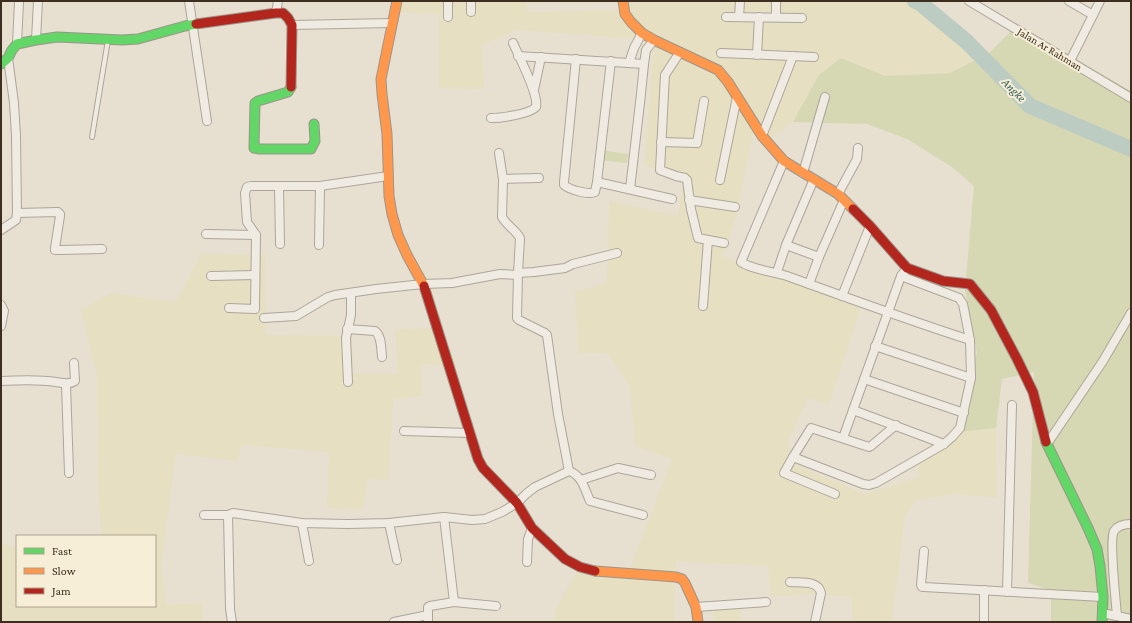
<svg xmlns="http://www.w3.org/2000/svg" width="1132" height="623" font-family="'Crimson Pro',serif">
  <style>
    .farmland { fill: #e6dfc2 }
    .green { fill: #d6d7b3 }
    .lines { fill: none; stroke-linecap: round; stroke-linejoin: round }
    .river { stroke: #bcccc2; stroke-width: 16 }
    .lane-casing { stroke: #ada599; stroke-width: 6 }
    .street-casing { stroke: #ada599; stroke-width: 10 }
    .fast-casing { stroke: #9c958a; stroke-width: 11 }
    .slow-casing { stroke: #9c958a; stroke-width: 11 }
    .jam-casing { stroke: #9c958a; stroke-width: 11 }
    .lane { stroke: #efebe3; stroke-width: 4 }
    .street { stroke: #efebe3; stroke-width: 8 }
    .fast { stroke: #63d668; stroke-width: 9 }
    .slow { stroke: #ff974d; stroke-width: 9 }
    .jam { stroke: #b3261e; stroke-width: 9 }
    .labels { text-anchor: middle; stroke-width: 4; stroke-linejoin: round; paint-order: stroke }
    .street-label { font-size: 11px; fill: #3d2e20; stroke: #f7eed8 }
    .water-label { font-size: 12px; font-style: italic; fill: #2f5d5a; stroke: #f7eed8 }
  </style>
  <rect width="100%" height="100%" fill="#e7e0d1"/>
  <g class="farmland">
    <path d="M396,1H527V12L628,10L629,1H922L989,53L950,73L885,76L841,58L819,75L793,122L773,137L753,133L736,218L723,256L861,308L829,404L808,398L788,443L793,464L865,494L920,477L915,458L958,432L996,428L997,498L955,494L916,500L905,517L892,622H852V597L813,594L771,597L768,566L676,561L674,622H554L555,610L576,573L627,576L672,459L635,446L630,388L607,353H578L575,291L607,283L609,201L678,216L684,174L644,166L654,40L516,30L482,45L484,89L439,88V14L393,12Z"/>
    <path d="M201,254L265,255L266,335L352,336L353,373L398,374L395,329L441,328L457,366L421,364L423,396L393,399L389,480L368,479L363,510L327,508L329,452L242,445L238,461L176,454L161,567L167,605L203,603L202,622H1V544L17,547V606H155V536H101L98,479L97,377L81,310L110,293L175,302Z"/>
    <path d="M713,606H740L741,622H714Z"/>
  </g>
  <g class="green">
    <path d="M1017,25L1131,91V622H1051V590L1028,583L1034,372L1002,379L996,428L958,432L977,353L965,290L974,186L952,167L907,139L867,124L793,122L819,75L841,58L885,76L950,73L989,53Z"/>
    <path d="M601,150L628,154L627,163L600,160Z"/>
  </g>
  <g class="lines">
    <path class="river" d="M915,1L919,2L967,42L1030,106L1131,149"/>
    <defs>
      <path id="lane" d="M92,137L108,40"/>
      <g id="street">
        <path d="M189,1L207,121"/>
        <path d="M448,1V17"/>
        <path d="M471,1V12"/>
        <path d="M969,1L1131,98"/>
        <path d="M1069,1L1093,15"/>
        <path d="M276,13L278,1"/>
        <path d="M726,17L802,18"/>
        <path d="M739,17L740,1"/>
        <path d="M776,17V1"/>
        <path d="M292,25L392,23"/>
        <path d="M36,40L38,1"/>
        <path d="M17,44L19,2"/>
        <path d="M680,52L665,75L660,170L676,176L685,178L687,180L691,209L698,238L724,243"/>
        <path d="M721,53L814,57"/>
        <path d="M757,55L759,17"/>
        <path d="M518,56L644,64"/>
        <path d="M576,59L564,182V185C570,190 588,195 595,192L597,182L611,61"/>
        <path d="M1070,61L1100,1"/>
        <path d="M629,63L634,48L642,33"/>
        <path d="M534,90L541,57"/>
        <path d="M491,118C501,118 530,114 536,107C539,94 519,57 513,43"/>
        <path d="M762,136L793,56"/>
        <path d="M661,142L697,143L704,101"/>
        <path d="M499,153L503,179L502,217C506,225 516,230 520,238L518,273L517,318L519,320L545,333L547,335L558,414L569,471"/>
        <path d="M784,161L741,262C750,269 775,272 787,276C848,298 908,320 970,340"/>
        <path d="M803,173L825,97"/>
        <path d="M503,179L539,178"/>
        <path d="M720,180L737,97"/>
        <path d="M597,182L672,199"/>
        <path d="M279,186L280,244"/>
        <path d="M630,189L641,94L644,64L646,50L654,40"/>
        <path d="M838,194L857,159L858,148"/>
        <path d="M689,200L735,207"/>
        <path d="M17,213L58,212L60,214V216L55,248V250H61L102,249"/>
        <path d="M1,230L16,220L17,213L16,136L14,103L8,58"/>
        <path d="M206,234L256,235"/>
        <path d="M319,245L320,186"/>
        <path d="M786,245L819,257"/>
        <path d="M777,272L786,245L814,179"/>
        <path d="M518,273L534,272L565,268L573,264L617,253"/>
        <path d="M211,276L255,275"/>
        <path d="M809,284L819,257L844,200"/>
        <path d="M842,296L870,226"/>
        <path d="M1,305L4,311L1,326"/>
        <path d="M703,306L708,240"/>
        <path d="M229,308L255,309L256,235L247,222L245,193L247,187L251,186H320L388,176"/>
        <path d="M264,318L296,316L328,297L335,295L376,289L423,284L452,283L500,274L518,275"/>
        <path d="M347,329L375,331C382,336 381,349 382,357"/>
        <path d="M875,346L971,378"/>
        <path d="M864,379L964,413"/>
        <path d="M1,381C19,380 38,379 56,382C63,383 69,385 75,381L74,363"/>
        <path d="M348,382L346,338L351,315V293"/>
        <path d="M66,384L69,473"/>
        <path d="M853,410L944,444"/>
        <path d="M896,425L871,446L869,447L811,428L793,457L863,484L869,485L876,483L944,444L952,437L960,428L971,378L970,340L963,304L959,298L901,276"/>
        <path d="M404,431L469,433"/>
        <path d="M843,438L901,276L904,272"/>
        <path d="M1047,444L1103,361L1131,313"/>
        <path d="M793,457L784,473L835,494"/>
        <path d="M569,471C582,475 585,490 590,501L643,515"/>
        <path d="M581,480L618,468L651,475"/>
        <path d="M204,515H228L233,513L302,523L348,524L389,523L444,517L472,520L485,519L502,512L517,503L526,494L535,487L569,471"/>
        <path d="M228,515L230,609L232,622"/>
        <path d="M302,523L309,561"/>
        <path d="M389,523L397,560"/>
        <path d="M924,551L921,585L922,587H924L1103,597"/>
        <path d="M527,562L528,539L532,528"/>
        <path d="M790,582C801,583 818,580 821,593L815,622"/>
        <path d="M1007,592L1012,405"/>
        <path d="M454,602L496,606"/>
        <path d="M696,607L766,602"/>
        <path d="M1102,613L1131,619"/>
        <path d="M1117,616C1116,603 1109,539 1114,531C1118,525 1125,524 1131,524"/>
        <path d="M394,622L428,615"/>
        <path d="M428,622V607L430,606L454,602L444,517"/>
        <path d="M984,622V590"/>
      </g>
      <g id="fast">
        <path d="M1,64L8,58L12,50L17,44L36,40L57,37L122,40L138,39L185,26L196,24"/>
        <path d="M291,87L288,92L258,101L255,103L254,148L259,149H311L315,141L314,124"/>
        <path d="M1046,442L1088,528L1097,549L1100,566L1103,597L1102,622"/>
      </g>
      <g id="slow">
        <path d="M397,1L381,79L382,94L387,134L389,196L392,214L398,235L407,255L424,286"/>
        <path d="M623,1L625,14L631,22L642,33L654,40L718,70L728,82L762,136L784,161L838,194L853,209"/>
        <path d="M595,571L676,577L682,579L685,583L696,607L698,622"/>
      </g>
      <g id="jam">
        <path d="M196,24L276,13H283L288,18L292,25L291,87"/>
        <path d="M853,209L870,226L907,268L943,281L970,284L991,310L1017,359L1033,392L1046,442"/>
        <path d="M424,286L478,459L483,468L517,503L532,528L565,559L580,567L595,571"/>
      </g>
    </defs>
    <use href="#lane" class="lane-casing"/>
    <use href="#street" class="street-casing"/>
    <use href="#fast" class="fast-casing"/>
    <use href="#slow" class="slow-casing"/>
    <use href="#jam" class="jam-casing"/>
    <use href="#lane" class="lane"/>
    <use href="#street" class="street"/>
    <use href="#fast" class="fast"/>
    <use href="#slow" class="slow"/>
    <use href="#jam" class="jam"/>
  </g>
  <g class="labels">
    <g class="street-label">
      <text transform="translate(1050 49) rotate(31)" y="4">Jalan Ar Rahman</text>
    </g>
    <g class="water-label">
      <text transform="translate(1014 90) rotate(45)" y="4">Angke</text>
    </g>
  </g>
  <rect width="1132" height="623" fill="none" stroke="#3d2e20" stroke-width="4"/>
  <rect x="16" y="535" width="140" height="72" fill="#f7eed8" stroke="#ada18e"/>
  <rect x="24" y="548" width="20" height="6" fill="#63d668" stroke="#ada18e"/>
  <text x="52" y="555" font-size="12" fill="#3d2e20">Fast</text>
  <rect x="24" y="568" width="20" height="6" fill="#ff974d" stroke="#ada18e"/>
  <text x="52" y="575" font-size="12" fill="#3d2e20">Slow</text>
  <rect x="24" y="588" width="20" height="6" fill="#b3261e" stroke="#ada18e"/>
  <text x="52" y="595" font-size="12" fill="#3d2e20">Jam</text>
</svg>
